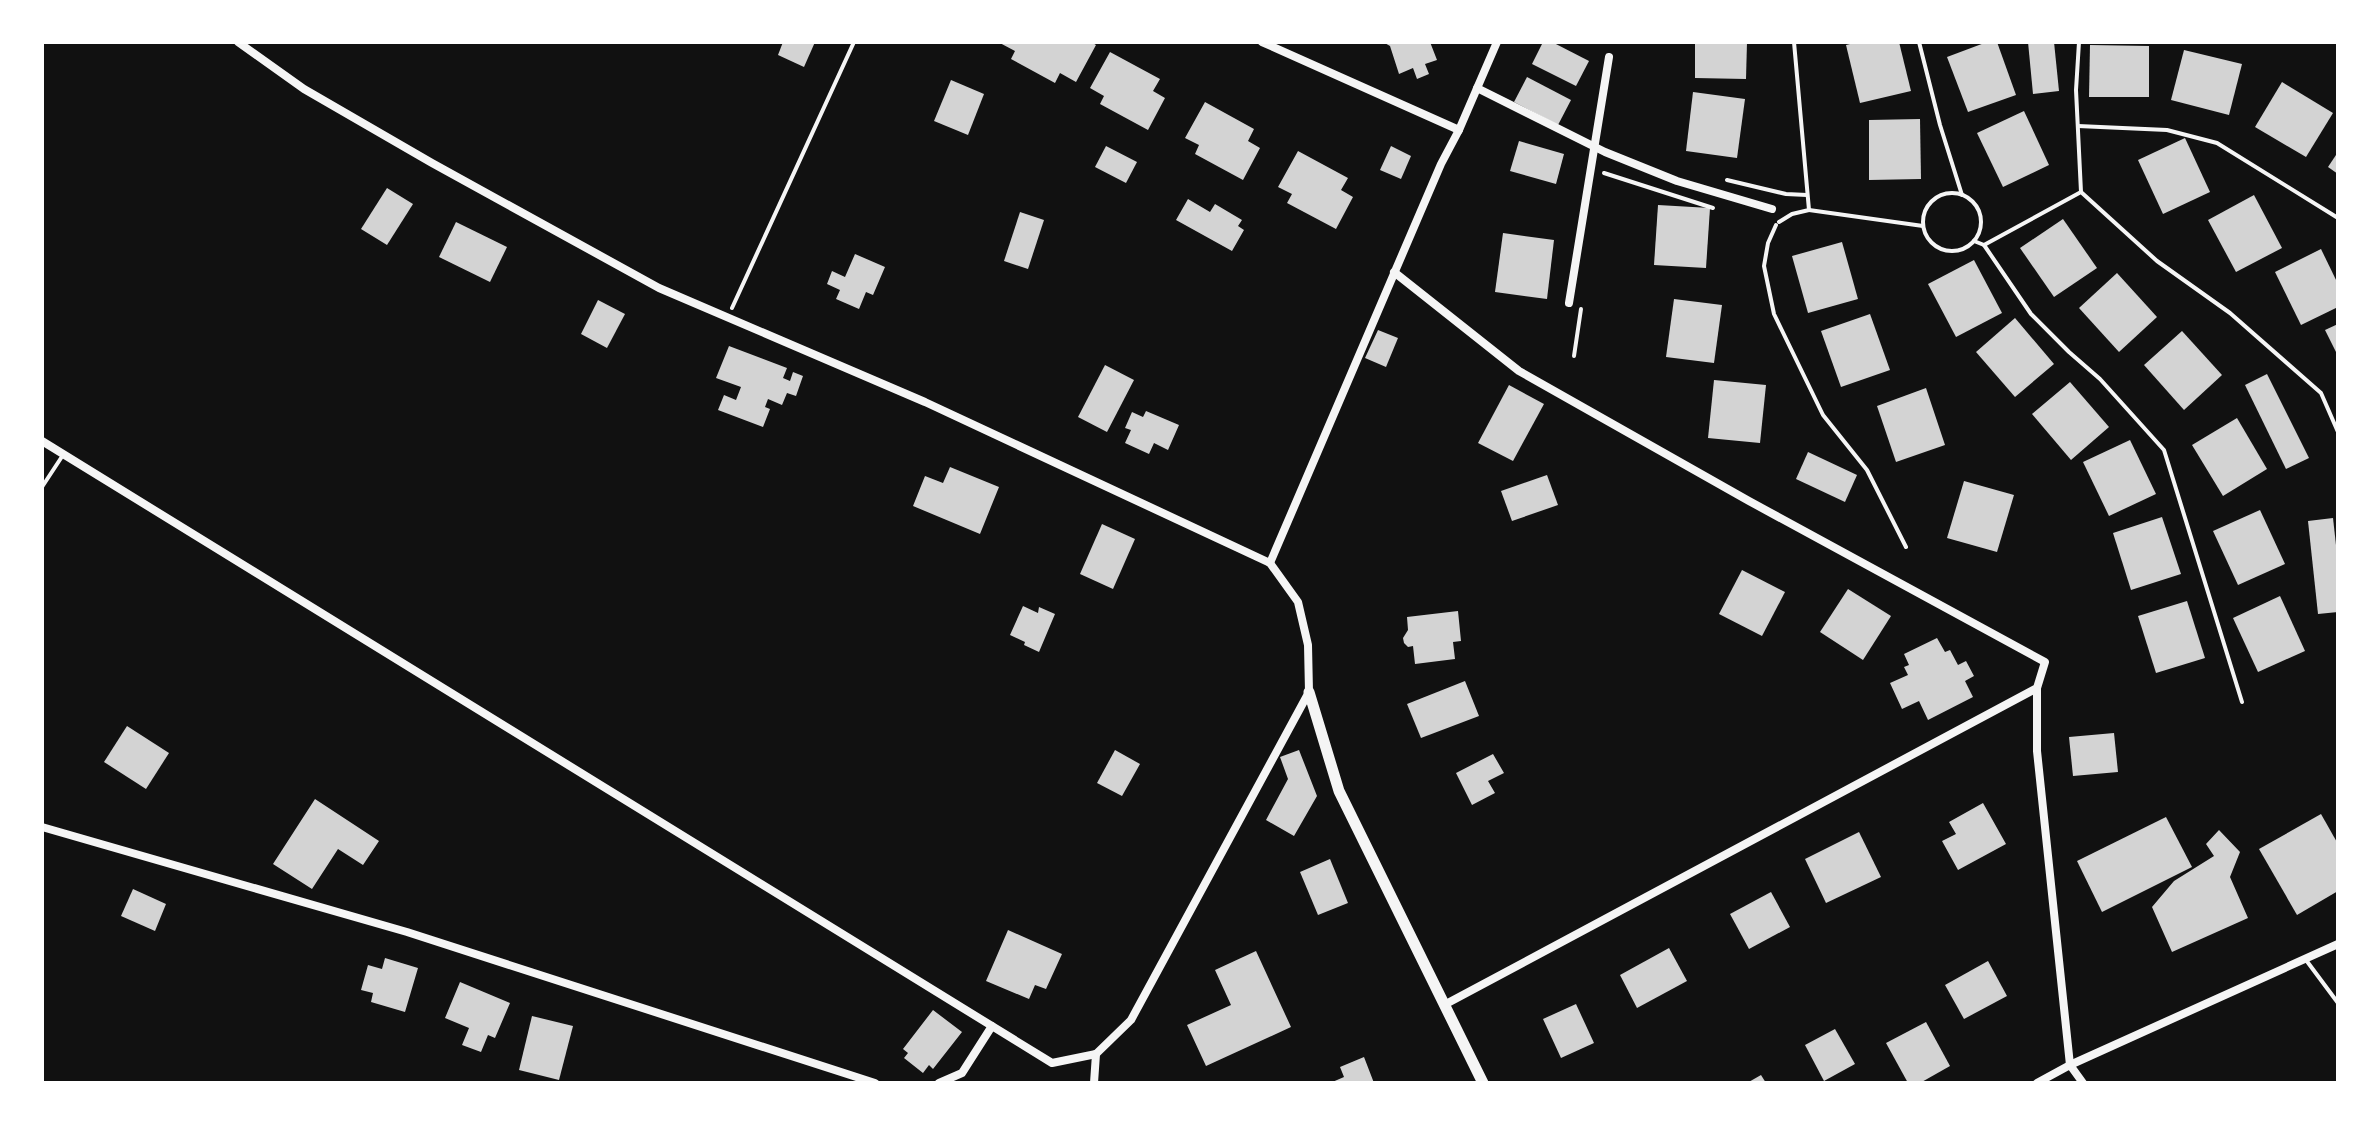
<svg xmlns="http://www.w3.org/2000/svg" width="2380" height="1125" font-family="'DejaVu Sans',sans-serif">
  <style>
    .building { fill: #d3d3d3 }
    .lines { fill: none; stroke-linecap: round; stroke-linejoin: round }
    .path { stroke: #f5f5f5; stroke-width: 4 }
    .service { stroke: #f5f5f5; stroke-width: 4 }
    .minor { stroke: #f5f5f5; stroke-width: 8 }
    .tertiary { stroke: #f5f5f5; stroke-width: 11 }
  </style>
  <rect width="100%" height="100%" fill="#111"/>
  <g class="building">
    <path d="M783,42H815L804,67L778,55Z"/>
    <path d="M998,42H1091L1096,45L1076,82L1060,73L1055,83L1011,59L1015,51Z"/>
    <path d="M1383,42H1430L1437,60L1425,64L1429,74L1417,79L1413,68L1399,74L1390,46Z"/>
    <path d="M1543,42H1552L1589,61L1576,86L1532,64Z"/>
    <path d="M1695,42H1747L1746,79L1695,78Z"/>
    <path d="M1858,42H1899L1911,91L1860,103L1846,45Z"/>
    <path d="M1987,42H1997L2016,95L1968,112L1947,57Z"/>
    <path d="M2028,42H2054L2059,91L2033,94Z"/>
    <path d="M2090,45L2149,46V97H2089Z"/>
    <path d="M2184,50L2242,64L2229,115L2171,100Z"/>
    <path d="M1110,52L1160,79L1153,91L1165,98L1148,130L1100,104L1104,96L1090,88Z"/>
    <path d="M1527,77L1571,100L1558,125L1514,102Z"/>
    <path d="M951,80L984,94L968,135L934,121Z"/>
    <path d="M2282,82L2333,113L2306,157L2255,127Z"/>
    <path d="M1693,92L1745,99L1737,158L1686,151Z"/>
    <path d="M1205,102L1254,129L1248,141L1260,148L1243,180L1195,154L1199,145L1185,138Z"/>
    <path d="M2024,111L2049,165L2003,187L1977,133Z"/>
    <path d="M1920,119L1921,179L1869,180V120Z"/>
    <path d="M2185,138L2210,192L2163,214L2138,160Z"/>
    <path d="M1519,141L1564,154L1556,184L1510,171Z"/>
    <path d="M1106,146L1137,162L1126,183L1095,167Z"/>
    <path d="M1391,146L1411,156L1401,179L1380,170Z"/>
    <path d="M1298,151L1348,178L1341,190L1353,197L1336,229L1287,203L1292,194L1278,187Z"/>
    <path d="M2338,152V174L2328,167Z"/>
    <path d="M387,188L413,204L387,245L361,229Z"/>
    <path d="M2254,195L2282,248L2236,272L2208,220Z"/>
    <path d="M1188,199L1210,212L1215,204L1242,220L1238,226L1244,230L1232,251L1176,220Z"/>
    <path d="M1658,205L1710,208L1706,268L1654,265Z"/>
    <path d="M1020,212L1044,220L1028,269L1004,261Z"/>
    <path d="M2063,219L2097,268L2054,297L2020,248Z"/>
    <path d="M456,222L507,247L490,282L439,257Z"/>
    <path d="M1503,233L1554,240L1547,299L1495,292Z"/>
    <path d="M1842,242L1858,299L1808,313L1792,256Z"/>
    <path d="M2321,249L2338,284V307L2301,325L2275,272Z"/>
    <path d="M855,254L885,267L873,295L866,292L859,309L836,299L840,290L827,284L832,271L845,277Z"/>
    <path d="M1974,260L2002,313L1956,337L1928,284Z"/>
    <path d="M2117,273L2157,317L2119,352L2079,308Z"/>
    <path d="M1674,299L1722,305L1714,363L1666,357Z"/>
    <path d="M598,300L625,314L607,348L581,334Z"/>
    <path d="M1870,314L1890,370L1841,387L1821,331Z"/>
    <path d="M2015,318L2054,364L2015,397L1976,352Z"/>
    <path d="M2338,324V356L2325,330Z"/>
    <path d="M1378,330L1398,338L1386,367L1365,358Z"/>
    <path d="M2182,331L2222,375L2184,410L2144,365Z"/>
    <path d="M729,346L787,368L783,378L790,381L793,372L803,376L796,396L787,393L782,405L768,399L765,407L770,409L763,427L718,410L724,395L736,400L741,387L716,378Z"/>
    <path d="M1105,365L1134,380L1107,432L1078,417Z"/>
    <path d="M2267,374L2309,458L2286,469L2245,385Z"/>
    <path d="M1714,380L1766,385L1760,443L1708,438Z"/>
    <path d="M2070,382L2109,427L2071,460L2032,414Z"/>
    <path d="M1509,385L1544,404L1513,461L1478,443Z"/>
    <path d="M1926,388L1945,445L1896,462L1877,406Z"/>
    <path d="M1146,411L1179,425L1168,450L1154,443L1149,454L1125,443L1131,430L1125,428L1132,412L1143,417Z"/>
    <path d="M2237,418L2267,469L2223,496L2192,445Z"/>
    <path d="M2130,440L2156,494L2109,516L2083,462Z"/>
    <path d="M1808,452L1857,475L1845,502L1796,479Z"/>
    <path d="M950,467L999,487L980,534L913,506L925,476L943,483Z"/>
    <path d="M1547,475L1558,505L1512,521L1501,491Z"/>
    <path d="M1964,481L2014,495L1997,552L1947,538Z"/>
    <path d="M2260,510L2285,564L2238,585L2213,531Z"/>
    <path d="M2162,517L2181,574L2131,590L2113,533Z"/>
    <path d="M2333,518L2338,563V612L2318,614L2308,521Z"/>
    <path d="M1102,524L1135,539L1113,589L1080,574Z"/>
    <path d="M1742,570L1785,592L1762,636L1719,614Z"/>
    <path d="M1848,589L1891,616L1863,660L1820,632Z"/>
    <path d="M2280,596L2305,651L2258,672L2233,618Z"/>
    <path d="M2187,601L2205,658L2156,673L2138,616Z"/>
    <path d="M1023,606L1038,613L1039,607L1055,614L1039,652L1024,645L1025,642L1010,635Z"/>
    <path d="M1458,611L1461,641L1453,642L1455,659L1415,664L1413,646L1408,647L1404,643L1403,638L1408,630L1407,617Z"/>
    <path d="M1937,638L1945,652L1950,650L1958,665L1966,661L1974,676L1965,681L1973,697L1928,720L1919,701L1902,709L1890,683L1908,675L1904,667L1909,665L1904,654Z"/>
    <path d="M1465,681L1479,716L1421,738L1407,704Z"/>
    <path d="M127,726L169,753L146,789L104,762Z"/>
    <path d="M2114,733L2118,772L2073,776L2069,737Z"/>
    <path d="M1115,750L1140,764L1122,796L1097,783Z"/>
    <path d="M1299,750L1317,796L1294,836L1266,820L1288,779L1280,757Z"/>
    <path d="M1493,754L1504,773L1488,781L1495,793L1472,805L1456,773Z"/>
    <path d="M315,799L379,841L363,865L338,849L312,889L273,864Z"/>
    <path d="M1983,803L2006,844L1958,870L1942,841L1956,834L1949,822Z"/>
    <path d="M2321,814L2338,844V891L2297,915L2259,849Z"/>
    <path d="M2166,817L2192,867L2102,912L2077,861Z"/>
    <path d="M2219,830L2240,852L2230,877L2248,918L2172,952L2152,907L2174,881L2214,856L2206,844Z"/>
    <path d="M1859,832L1881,877L1826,903L1805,859Z"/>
    <path d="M1330,859L1348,903L1318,915L1300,872Z"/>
    <path d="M133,889L166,904L155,931L121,916Z"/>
    <path d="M1771,892L1790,927L1749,949L1730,914Z"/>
    <path d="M1008,930L1062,954L1046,989L1035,985L1029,999L986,981Z"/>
    <path d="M1669,948L1687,981L1637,1008L1620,975Z"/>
    <path d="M1256,951L1291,1027L1206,1066L1187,1025L1231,1005L1215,970Z"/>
    <path d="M385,958L418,968L405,1012L371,1002L373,993L361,990L368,965L382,969Z"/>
    <path d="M1988,961L2007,996L1964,1019L1945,985Z"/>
    <path d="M460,982L510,1003L495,1038L488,1035L481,1052L462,1045L469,1028L445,1018Z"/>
    <path d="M1576,1004L1594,1043L1561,1058L1543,1019Z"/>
    <path d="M933,1010L962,1032L933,1069L929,1065L923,1073L904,1058L908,1053L903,1049Z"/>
    <path d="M532,1016L573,1026L559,1080L519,1070Z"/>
    <path d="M1926,1022L1950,1066L1920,1083H1908L1886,1043Z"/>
    <path d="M1835,1029L1855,1064L1824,1081L1805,1045Z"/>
    <path d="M1364,1057L1374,1083H1330L1344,1077L1340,1067Z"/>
    <path d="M1761,1075L1766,1083H1747Z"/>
  </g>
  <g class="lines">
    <g class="path">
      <path d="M1919,42L1940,125L1962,195"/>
      <path d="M2079,42L2076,90L2081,192"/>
      <path d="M2078,126L2167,130L2217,143L2338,218"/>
      <path d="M1604,173L1713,208"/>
      <path d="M1727,180L1786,194L1807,195"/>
      <circle cx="1952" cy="222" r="29"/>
      <path d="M1809,210L1923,226"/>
      <path d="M1779,222L1792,214L1809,210L1794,42"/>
      <path d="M1776,225L1768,243L1764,266L1774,314L1823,415L1867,470L1906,547"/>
      <path d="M1974,241L1984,245L2031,314L2069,352L2100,379L2164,450L2242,702"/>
      <path d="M1984,245L2081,192L2157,261L2230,313L2321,393L2338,432"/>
      <path d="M732,308L854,42"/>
      <path d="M1574,356L1581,309"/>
    </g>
    <g class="service">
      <path d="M42,487L63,455"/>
      <path d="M2306,960L2338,1003"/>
    </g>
    <g class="minor">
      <path d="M1262,42L1459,130"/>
      <path d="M1477,88L1605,152L1677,181L1772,209"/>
      <path d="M1394,272L1519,371L1749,501L2045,662L2037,688L1444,1005"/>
      <path d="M1569,303L1609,57"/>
      <path d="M42,441L1052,1063L1096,1054L1131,1020L1309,692L1308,645L1298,602L1270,563L925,402L659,288L432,163L304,89L238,42"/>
      <path d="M1270,563L1441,164L1459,130L1497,42"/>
      <path d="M2037,688V751L2070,1065L2083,1083"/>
      <path d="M42,827L407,932L875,1083"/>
      <path d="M939,1083L962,1073L992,1026"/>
      <path d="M1094,1083L1096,1054"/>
      <path d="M2037,1083L2070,1065L2338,944"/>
    </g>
    <path class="tertiary" d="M1309,692L1339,791L1483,1083"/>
  </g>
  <rect width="2380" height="1125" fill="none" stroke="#ffffff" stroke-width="88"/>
</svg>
